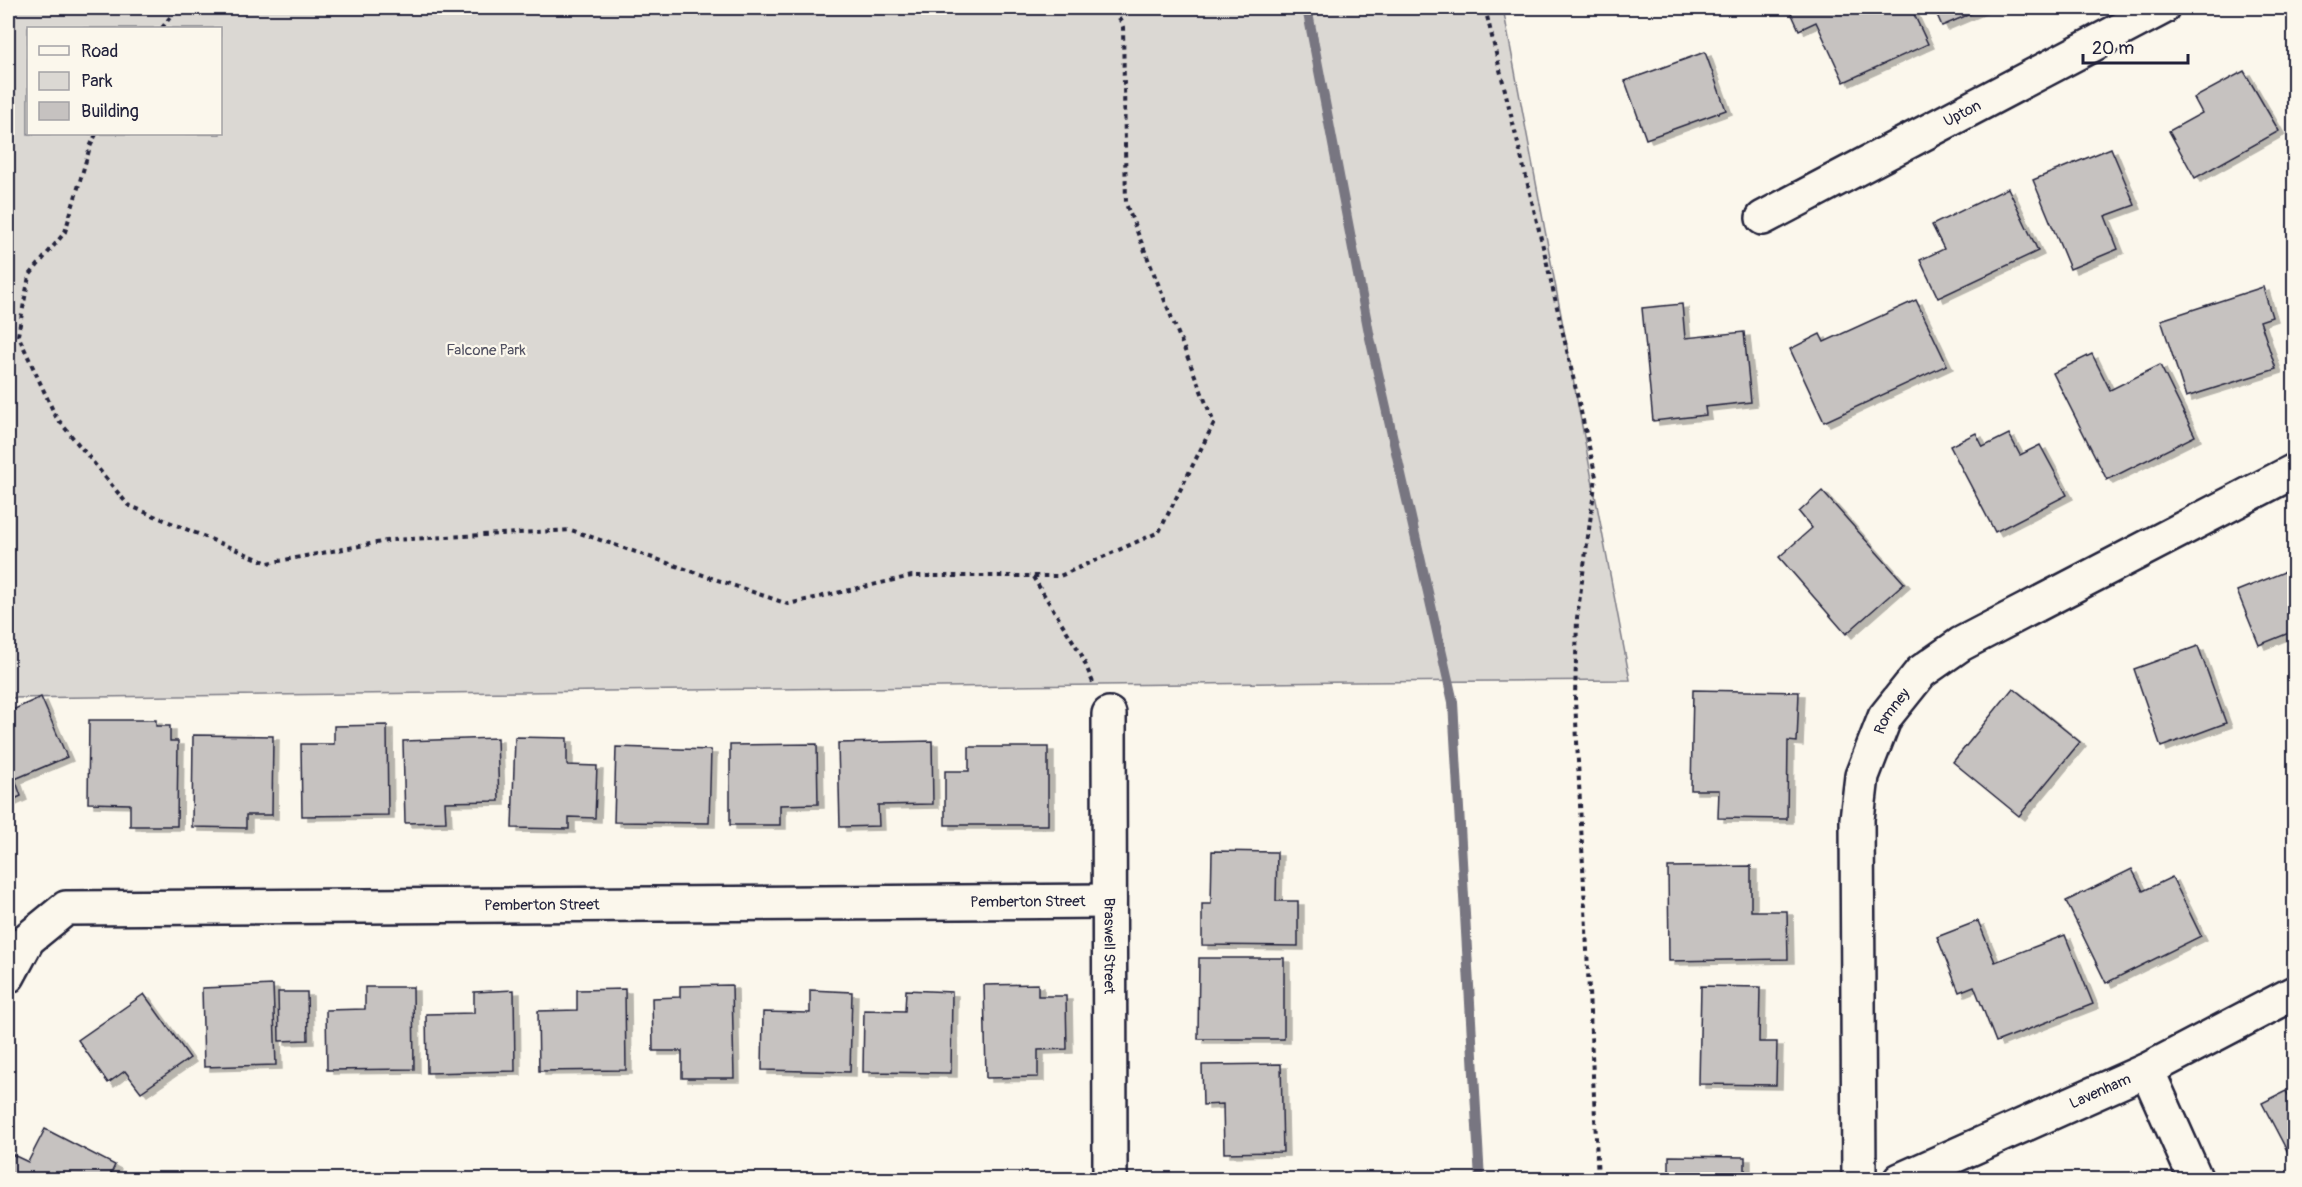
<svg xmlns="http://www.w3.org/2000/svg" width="2302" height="1187" font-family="Pangolin,sans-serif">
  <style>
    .park { fill: #dbd8d3; stroke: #7e7d87; stroke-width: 1.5; fill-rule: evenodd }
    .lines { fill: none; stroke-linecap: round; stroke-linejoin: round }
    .stream { stroke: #787681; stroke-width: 10 }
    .building { fill: #c6c2c0; stroke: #22223b; stroke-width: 1.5; filter: url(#shadow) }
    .minor-casing { stroke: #22223b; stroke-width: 38 }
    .path { stroke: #22223b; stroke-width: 4; stroke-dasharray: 4.5 4.5; stroke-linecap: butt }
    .minor { stroke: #fbf7ec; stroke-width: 33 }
    .labels { text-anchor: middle; stroke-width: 4.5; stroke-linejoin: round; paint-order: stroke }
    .street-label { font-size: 15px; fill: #22223b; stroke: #fbf7ec }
    .park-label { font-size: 15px; fill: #505061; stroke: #fbf7ec }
  </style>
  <defs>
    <filter id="shadow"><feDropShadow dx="6" dy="4" stdDeviation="0" flood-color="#0004"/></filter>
  </defs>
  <rect width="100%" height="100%" fill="#fbf7ec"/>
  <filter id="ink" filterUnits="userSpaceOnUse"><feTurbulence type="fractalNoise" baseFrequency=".0167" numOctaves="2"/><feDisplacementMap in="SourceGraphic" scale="12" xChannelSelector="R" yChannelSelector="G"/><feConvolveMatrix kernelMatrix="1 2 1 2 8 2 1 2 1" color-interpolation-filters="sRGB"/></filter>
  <g filter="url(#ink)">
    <path class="park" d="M8,8H1503L1630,680L1356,682L8,698ZM28,28H220V134H28Z"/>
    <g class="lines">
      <path class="stream" d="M1307,8L1370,338L1453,702L1480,1180"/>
    </g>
    <g class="building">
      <path d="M1789,8H1911L1928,44L1844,82L1816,22L1799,30Z"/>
      <path d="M1934,8H1984L1942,26Z"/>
      <path d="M1705,52L1726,110L1646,139L1625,81Z"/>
      <path d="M2244,71L2279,131L2195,178L2169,131L2202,113L2194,98Z"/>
      <path d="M2111,148L2135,205L2105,216L2118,249L2070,269L2033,180Z"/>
      <path d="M2008,188L2038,251L1938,298L1920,260L1944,249L1932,225Z"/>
      <path d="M2263,287L2272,317L2260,321L2276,369L2186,397L2161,320Z"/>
      <path d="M1916,300L1947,365L1824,422L1790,349L1820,334L1824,342Z"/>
      <path d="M1682,304L1685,338L1744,332L1751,402L1705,407L1706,415L1653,421L1642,308Z"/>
      <path d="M2092,354L2110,390L2160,365L2195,436L2107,480L2053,373Z"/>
      <path d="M1976,433L1983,447L2009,434L2020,455L2040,445L2067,495L1995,532L1950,446Z"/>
      <path d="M1822,491L1904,583L1846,634L1779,557L1812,528L1799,512Z"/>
      <path d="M2294,568V631L2259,645L2237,591Z"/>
      <path d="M2198,646L2226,723L2161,747L2134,669Z"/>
      <path d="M2013,688L2080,742L2019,816L1953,762Z"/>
      <path d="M1693,690L1799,692L1797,742L1788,741L1787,819L1718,818L1719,790H1691Z"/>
      <path d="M41,697L67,757L15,779L21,796L8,802V712Z"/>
      <path d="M89,720H156V726H170V741H178L177,826H130V804L88,803Z"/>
      <path d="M387,725L388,815L302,816L301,744H334V726Z"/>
      <path d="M193,735L273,736L272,815H246V828L192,827Z"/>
      <path d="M515,737L567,738V765L597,766L595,818L569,817V829L512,828Z"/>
      <path d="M497,738L499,801L445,802L446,822L405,823L403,741Z"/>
      <path d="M932,741L933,804L878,805L879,826L840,827L838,743Z"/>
      <path d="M817,744L818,804L780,805V825H730V745Z"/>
      <path d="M616,747L711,750L709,823L614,822Z"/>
      <path d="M969,747H1048V825H945V771H969Z"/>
      <path d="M1212,851L1277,852L1276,901H1298V946L1202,945V904H1211Z"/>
      <path d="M1751,866V911H1787L1788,959L1669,961L1668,867Z"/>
      <path d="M2132,869L2143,891L2172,877L2201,936L2106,983L2066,901Z"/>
      <path d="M1978,921L1995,962L2065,935L2093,1004L1996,1042L1974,986L1959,992L1937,937Z"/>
      <path d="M1199,958H1284V1039H1198Z"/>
      <path d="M1038,984V996H1066L1067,1049L1038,1050V1077L986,1078L984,985Z"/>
      <path d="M273,985L276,1065L204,1067L202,988Z"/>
      <path d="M732,985L734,1078H682V1051H653L652,998L680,997V986Z"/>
      <path d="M1701,986L1760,987L1759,1042H1777L1776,1085L1699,1084Z"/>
      <path d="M365,987H413L414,1069L327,1070L326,1010L365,1009Z"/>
      <path d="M625,989L626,1070L539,1071L538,1011L577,1010V990Z"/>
      <path d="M514,990L515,1071L427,1073L426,1014L474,1013V992Z"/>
      <path d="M810,990L852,992L850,1072L762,1070L763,1012L810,1013Z"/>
      <path d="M906,990L952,992L951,1073L863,1072L864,1010L905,1011Z"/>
      <path d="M278,992H307L308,1040L279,1041Z"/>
      <path d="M144,994L190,1058L141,1092L125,1071L108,1083L78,1040Z"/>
      <path d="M1281,1064L1283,1152L1224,1153L1223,1104L1203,1105L1202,1065Z"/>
      <path d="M2286,1091L2292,1102L2294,1101V1164L2262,1103Z"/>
      <path d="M45,1129L115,1165L108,1180H8L9,1153L28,1162Z"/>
      <path d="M1669,1156L1745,1157V1180H1669Z"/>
      <path d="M898,1177L943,1178V1180H898Z"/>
    </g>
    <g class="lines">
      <defs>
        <g id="minor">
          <path id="s1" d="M1763,218L2162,8"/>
          <path id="s2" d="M1109,714L1110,1180"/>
          <path id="s3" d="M8,976L28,939L66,908L1109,901"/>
          <path d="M2147,1070L2196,1180"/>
          <path id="s4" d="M1859,1180L1857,819L1862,776L1885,717L1921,672L1961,644L2294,471"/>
          <path id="s5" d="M1900,1180L2147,1070L2294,993"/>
        </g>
      </defs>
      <use href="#minor" class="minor-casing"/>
      <g class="path">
        <path d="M1485,8L1545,255L1596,477L1577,618L1575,699L1598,1180"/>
        <path d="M162,28L177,8"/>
        <path d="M96,134L90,147L65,232L29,276L18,335L56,417L128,505L268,563L392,540L571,530L788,604L912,576H1060L1159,532L1214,423L1126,204L1123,27L1115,8"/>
        <path d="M1033,577L1081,654L1094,685"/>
      </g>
      <use href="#minor" class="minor"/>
    </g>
  </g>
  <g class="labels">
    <g class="street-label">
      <text dy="5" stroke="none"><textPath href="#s1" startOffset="225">Upton</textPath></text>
      <text dy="5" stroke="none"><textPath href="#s4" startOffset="476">Romney</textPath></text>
      <text dy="5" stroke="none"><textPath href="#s3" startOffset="1053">Pemberton Street</textPath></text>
      <text dy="5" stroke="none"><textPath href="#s3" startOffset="567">Pemberton Street</textPath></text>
      <text dy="5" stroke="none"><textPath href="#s2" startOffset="232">Braswell Street</textPath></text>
      <text dy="5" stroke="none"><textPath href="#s5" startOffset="219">Lavenham</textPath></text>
    </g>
    <g class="park-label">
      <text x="486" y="355">Falcone Park</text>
    </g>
  </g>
  <rect width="2302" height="1187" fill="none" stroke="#fbf7ec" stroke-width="30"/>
  <rect x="15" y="15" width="2272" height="1157" fill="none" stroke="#22223b" stroke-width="2" filter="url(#ink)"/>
  <rect x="27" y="27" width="195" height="108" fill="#fbf7ec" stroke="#a4a2a5" stroke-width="1.5"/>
  <rect x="39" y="46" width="30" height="9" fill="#fbf7ec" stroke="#a4a2a5" stroke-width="1.5"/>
  <text x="81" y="57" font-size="18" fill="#22223b">Road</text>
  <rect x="39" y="72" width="30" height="18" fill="#dbd8d3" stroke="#a4a2a5" stroke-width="1.5"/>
  <text x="81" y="87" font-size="18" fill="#22223b">Park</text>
  <rect x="39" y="102" width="30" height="18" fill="#c6c2c0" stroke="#a4a2a5" stroke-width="1.5"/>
  <text x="81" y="117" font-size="18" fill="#22223b">Building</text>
  <path d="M2083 54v9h105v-9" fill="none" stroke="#22223b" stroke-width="3"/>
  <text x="2092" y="54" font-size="18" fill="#22223b" stroke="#fbf7ec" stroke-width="4.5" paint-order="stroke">20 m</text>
</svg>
